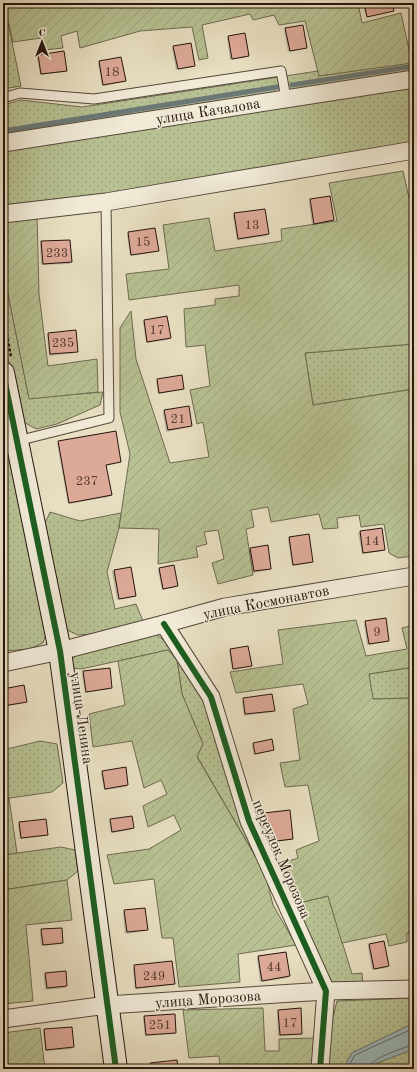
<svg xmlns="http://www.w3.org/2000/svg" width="417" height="1072" font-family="'Old Standard TT',serif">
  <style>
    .grass { fill: url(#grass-dots); stroke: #6e6a50 }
    .garden { fill: url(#garden-furrows); stroke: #6e6a50 }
    .water { fill: #9ababc; stroke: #6b7876 }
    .shadow { fill: #0003 }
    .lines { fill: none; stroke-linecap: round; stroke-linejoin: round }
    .shore { stroke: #606764; stroke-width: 1 }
    .stream { stroke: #6b7876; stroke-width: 5 }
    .building { fill: #dda998; stroke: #25140d }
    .lane-casing { stroke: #56473a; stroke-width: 11 }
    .street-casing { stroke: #56473a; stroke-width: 19 }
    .secondary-casing { stroke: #25140d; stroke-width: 24 }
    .path { stroke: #25140d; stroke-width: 2.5; stroke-dasharray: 3 2; stroke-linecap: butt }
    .lane { stroke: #f0ead7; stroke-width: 9 }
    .street { stroke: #f0ead7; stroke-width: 17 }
    .secondary { stroke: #f0ead7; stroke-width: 22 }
    .cycleway-casing { stroke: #f0ead7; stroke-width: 8 }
    .cycleway { stroke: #1b5e20; stroke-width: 6 }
    .labels { text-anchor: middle; stroke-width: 3; stroke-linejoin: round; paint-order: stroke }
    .number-label { font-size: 13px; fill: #533930 }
    .street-label { font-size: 15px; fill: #25140d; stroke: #f0ead7 }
  </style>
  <defs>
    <pattern id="grass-dots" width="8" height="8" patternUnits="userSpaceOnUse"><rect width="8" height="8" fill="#b7c193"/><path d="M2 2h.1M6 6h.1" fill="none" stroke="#9da57e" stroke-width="1.8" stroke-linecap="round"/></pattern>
    <pattern id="garden-furrows" width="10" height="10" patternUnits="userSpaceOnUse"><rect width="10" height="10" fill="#b7c193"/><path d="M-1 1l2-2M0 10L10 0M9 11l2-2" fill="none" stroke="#9da57e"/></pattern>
  </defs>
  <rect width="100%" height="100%" fill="#e8dfc2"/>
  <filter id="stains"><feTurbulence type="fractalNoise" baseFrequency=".005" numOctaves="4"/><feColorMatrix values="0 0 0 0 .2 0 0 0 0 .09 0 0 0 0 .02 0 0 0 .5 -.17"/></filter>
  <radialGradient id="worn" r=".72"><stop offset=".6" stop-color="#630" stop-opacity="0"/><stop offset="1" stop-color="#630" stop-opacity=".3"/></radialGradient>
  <g class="grass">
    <path d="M3,3H4L21,86L3,89Z"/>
    <path d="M414,62V73L3,138V105L21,100L82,107L318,71L319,76Z"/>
    <path d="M414,84V144L106,194L3,205V149Z"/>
    <path d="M3,269L29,398L103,392L100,405L57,424L36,429L20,420L3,335Z"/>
    <path d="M414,344V389L313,405L305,353Z"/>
    <path d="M3,425L46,634L43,643L29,649L4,651L3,650Z"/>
    <path d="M50,512L80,521L121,513L119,528L107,572L115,609L136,604L143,621L91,634L78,635L67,630L43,528Z"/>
    <path d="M156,634L177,651L206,701L265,873L197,756L203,744L182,694L177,660L168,650L81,669L72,668L69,655Z"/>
    <path d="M414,667V698L372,699L369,674Z"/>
    <path d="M40,741L57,744L63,783L52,792L3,799V750Z"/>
    <path d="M61,847L75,850L78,871L67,880L3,890V855Z"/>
    <path d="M328,896L352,974L362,973L363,985L331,986L295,904Z"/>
    <path d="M414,998V1023L352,1053L343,1069H328L331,1026L337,1001Z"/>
    <path d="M414,1049V1069H371L377,1063Z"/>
  </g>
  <g class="garden">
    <path d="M4,3H327L328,7L338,3H358L362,23L401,13L412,63L319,76L305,21L279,25L274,15L253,20L250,14L202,25L208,58L199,60L192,27L140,31L80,48L77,31L61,36L63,48L44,50L41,38L13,42Z"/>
    <path d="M403,171L414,220V251L411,252L414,269V344L305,353L313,405L414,389V556L398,558L389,553L384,524L361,527L359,515L337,518L338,528L323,529L319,514L271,522L268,507L251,510L254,527L246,529L253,575L218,584L212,563L224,559L218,530L204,532L207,544L196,547L198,557L158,564L159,529L119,528L130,454L120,412V328L131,311L136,359L170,463L209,457L203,422L197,424L190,390L210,386L205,345L186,347L184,309L215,305V299L239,296V285L129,300L126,274L169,269L163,225L209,218L215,251L282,241L281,229L337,221L329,183Z"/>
    <path d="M37,215L39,294L48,366L97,359L98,392L29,399L3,269V219Z"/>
    <path d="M356,620L366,656L407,649L402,628L414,625V667L369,674L373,699L414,698V882L412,883L414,892V931L407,933V942L389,946L386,934L342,943L328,896L295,904L277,865L298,858L296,850L319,841L308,785L285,787L280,763L300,760L293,709L308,704L303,684L236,693L230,672L283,664L278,630Z"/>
    <path d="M168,650L177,660L182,694L203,744L197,757L265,873L273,905L296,945L238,954L240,982L179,987L173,938H162L154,879L114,884L107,855L149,849L181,830L174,815L148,827L143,806L167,794L161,780L144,788L132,741L93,747L89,714L125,705L118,661Z"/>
    <path d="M9,798L17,853L3,855V799Z"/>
    <path d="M67,880L72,920L26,925L33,1001L3,1004V890Z"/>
    <path d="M263,1008L265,1051H279V1039L314,1038L311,1069H220L219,1056L189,1058L183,1010Z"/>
    <path d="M40,1028L45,1069H3V1033Z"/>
  </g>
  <path class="water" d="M414,1023V1049L377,1063L371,1069H343L352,1053Z"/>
  <g class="shadow">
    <path d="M367,3H391L392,10L366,16L363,5Z"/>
    <path d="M286,29L306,47L304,49L288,52L284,31Z"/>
    <path d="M228,37L248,55L246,57L230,60L227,38Z"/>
    <path d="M174,47L194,65L192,67L176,70L172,48Z"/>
    <path d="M39,56L65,70L64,72L40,75L37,57Z"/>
    <path d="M99,62L125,80L123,82L102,86L98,63Z"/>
    <path d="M414,183V197H412L410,185Z"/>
    <path d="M310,200L333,220L331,222L312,225L309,202Z"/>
    <path d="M235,214L268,234L266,236L237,240L233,216Z"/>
    <path d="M128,233L158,250L156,252L130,256L127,235Z"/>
    <path d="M42,242L71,262L69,264L41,265L40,244Z"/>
    <path d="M144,321L170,338L168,340L146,343L143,322Z"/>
    <path d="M48,334L77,351L75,353L49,356L47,335Z"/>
    <path d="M158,380L183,389L182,390L158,394L156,381Z"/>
    <path d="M165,411L191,426L190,427L166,432L163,413Z"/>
    <path d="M59,442L120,462L118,463L105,466L111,495L109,497L68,504L57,443Z"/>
    <path d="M381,529L384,550L382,551L362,554L358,533L360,532Z"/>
    <path d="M290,538L312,561L311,563L292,566L288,539Z"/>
    <path d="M251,549L270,569L268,570L253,573L249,550Z"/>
    <path d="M130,568L135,596L134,597L117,600L112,572L114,570Z"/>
    <path d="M160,569L177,586L175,587L162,590L158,571Z"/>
    <path d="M366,622L388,640L387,642L367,645L364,624Z"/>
    <path d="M231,650L250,665L249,667L232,670L229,651Z"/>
    <path d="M84,672L111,688L110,689L85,693L82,674Z"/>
    <path d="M3,690L26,701L25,703L3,707Z"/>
    <path d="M244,699L273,710L272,712L244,716L242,701Z"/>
    <path d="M254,744L273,750L271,751L254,755L252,746Z"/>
    <path d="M103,772L127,785L126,787L104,790L101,774Z"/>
    <path d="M265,814L292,839L291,840L266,843L263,815Z"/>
    <path d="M111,820L133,828L131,830L111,833L109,821Z"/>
    <path d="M20,823L47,834L45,836L20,839L18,825Z"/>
    <path d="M124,911L147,929L145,931L125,934L123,913Z"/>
    <path d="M41,930L62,943L60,944L41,946L40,932Z"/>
    <path d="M410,940H414L413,966L409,942Z"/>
    <path d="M383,943L388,966L386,968L372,970L368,947L369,945Z"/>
    <path d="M258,957L288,976L287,978L260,982L257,959Z"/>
    <path d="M134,966L174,984L172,985L135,989L133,968Z"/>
    <path d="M46,974L66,986L65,988L45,990L44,976Z"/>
    <path d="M278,1011L301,1034L299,1035L278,1036L277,1012Z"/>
    <path d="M145,1017L175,1032L173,1034L145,1036L143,1019Z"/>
    <path d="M45,1030L73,1047L72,1049L45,1051L43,1032Z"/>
  </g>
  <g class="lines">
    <g class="shore">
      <path d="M347,1069L355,1055L414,1028"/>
      <path d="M368,1069C370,1058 399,1050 409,1046L414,1045"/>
    </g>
    <g class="stream">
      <path d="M292,85L414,66"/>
      <path d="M3,131L277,87"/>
    </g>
  </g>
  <g class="building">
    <path d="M364,3H392L394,11L367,17Z"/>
    <path d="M303,25L307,48L290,51L285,28Z"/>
    <path d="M245,33L249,56L232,59L228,36Z"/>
    <path d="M191,43L195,66L178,69L173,46Z"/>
    <path d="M64,51L67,71L41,74L38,55Z"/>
    <path d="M121,57L126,81L103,85L99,61Z"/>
    <path d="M414,182V196L412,183Z"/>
    <path d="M330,196L334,220L314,224L310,199Z"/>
    <path d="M265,209L269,234L238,239L234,213Z"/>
    <path d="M155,228L159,251L131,255L128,232Z"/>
    <path d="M70,240L72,262L43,264L41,241Z"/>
    <path d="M167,316L171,338L147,342L144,320Z"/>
    <path d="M76,330L78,352L50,354L48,333Z"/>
    <path d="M182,375L184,389L159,393L157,379Z"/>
    <path d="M189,406L192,426L168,430L164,410Z"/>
    <path d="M116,431L121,462L106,465L112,495L69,503L58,441Z"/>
    <path d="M382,528L385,550L363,553L360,531Z"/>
    <path d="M309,534L313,562L293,565L289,537Z"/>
    <path d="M268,545L271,569L254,571L250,548Z"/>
    <path d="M174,565L178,586L163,589L159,568Z"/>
    <path d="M131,567L136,596L119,599L114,570Z"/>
    <path d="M386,618L389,641L369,644L365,621Z"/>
    <path d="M248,646L252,666L233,669L230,649Z"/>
    <path d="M110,668L112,688L86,692L83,671Z"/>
    <path d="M24,685L27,702L3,706V689Z"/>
    <path d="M272,694L275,711L245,714L243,698Z"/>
    <path d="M272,739L274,750L255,754L253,743Z"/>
    <path d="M126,767L128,785L105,789L102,771Z"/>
    <path d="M290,810L293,839L268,842L264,813Z"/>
    <path d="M132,816L134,828L112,832L110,819Z"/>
    <path d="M46,819L48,835L21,838L19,822Z"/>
    <path d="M145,908L148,930L127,932L124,910Z"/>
    <path d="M62,928L63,943L43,945L41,929Z"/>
    <path d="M410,939H414V962Z"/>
    <path d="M384,941L389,966L374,969L369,944Z"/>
    <path d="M286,952L290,976L262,981L258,956Z"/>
    <path d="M172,961L175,984L136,988L134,965Z"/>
    <path d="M66,971L67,986L47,988L45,973Z"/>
    <path d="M301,1008L302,1034L280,1035L278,1010Z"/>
    <path d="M175,1014L176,1033L146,1035L144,1016Z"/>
    <path d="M72,1027L74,1047L46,1050L44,1029Z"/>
    <path d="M177,1060L178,1069H151L150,1063Z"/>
  </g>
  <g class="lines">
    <defs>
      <g id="lane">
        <path d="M3,98L20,93L94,99L281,71L286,98"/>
        <path d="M17,441L109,418L106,202"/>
      </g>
      <g id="street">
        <path d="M3,143L414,79"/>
        <path d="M3,214L106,202L414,150"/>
        <path d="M164,624L211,697L249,821L326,991L320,1069"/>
        <path d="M3,663L60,651L164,624L225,607L414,576"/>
        <path d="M3,1019L107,1005L326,991L414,989"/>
      </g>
      <path id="secondary" d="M3,373L60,651L116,1069"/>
    </defs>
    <use href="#lane" class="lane-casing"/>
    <use href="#street" class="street-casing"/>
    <use href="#secondary" class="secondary-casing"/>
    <path class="path" d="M3,314L11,357"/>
    <use href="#lane" class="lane"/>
    <use href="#street" class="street"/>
    <use href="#secondary" class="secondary"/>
    <defs>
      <g id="cycleway">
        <path d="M3,373L60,651L116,1069"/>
        <path d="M164,624L211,697L249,821L326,991L320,1069"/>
      </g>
    </defs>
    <use href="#cycleway" class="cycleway-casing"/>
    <use href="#cycleway" class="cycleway"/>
  </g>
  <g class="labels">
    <g class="number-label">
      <text x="112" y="76">18</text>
      <text x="252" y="229">13</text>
      <text x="143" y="246">15</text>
      <text x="57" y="257">233</text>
      <text x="157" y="334">17</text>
      <text x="63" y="347">235</text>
      <text x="178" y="423">21</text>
      <text x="87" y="485">237</text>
      <text x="372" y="545">14</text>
      <text x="377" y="636">9</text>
      <text x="274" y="971">44</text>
      <text x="154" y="980">249</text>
      <text x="290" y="1027">17</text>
      <text x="160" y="1029">251</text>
    </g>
    <g class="street-label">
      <text transform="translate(208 111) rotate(-9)" y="5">улица Качалова</text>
      <text transform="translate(266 602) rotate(-11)" y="5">улица Космонавтов</text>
      <text transform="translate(82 718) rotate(82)" y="5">улица Ленина</text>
      <text transform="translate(282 859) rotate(67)" y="5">переулок Морозова</text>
      <text transform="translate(208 999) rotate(-4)" y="5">улица Морозова</text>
    </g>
  </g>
  <rect width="417" height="1072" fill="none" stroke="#e8dfc2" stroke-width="16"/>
  <rect x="4" y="4" width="409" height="1064" fill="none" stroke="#25140d" stroke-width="2"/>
  <rect x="8" y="8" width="401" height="1056" fill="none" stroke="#25140d"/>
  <g transform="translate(42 42)" stroke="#f0ead7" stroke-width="3" paint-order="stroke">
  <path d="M0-3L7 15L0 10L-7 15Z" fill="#25140d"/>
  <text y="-6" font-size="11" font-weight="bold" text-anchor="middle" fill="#25140d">С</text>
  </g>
  <rect width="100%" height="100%" filter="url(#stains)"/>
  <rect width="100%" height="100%" fill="url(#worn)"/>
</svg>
